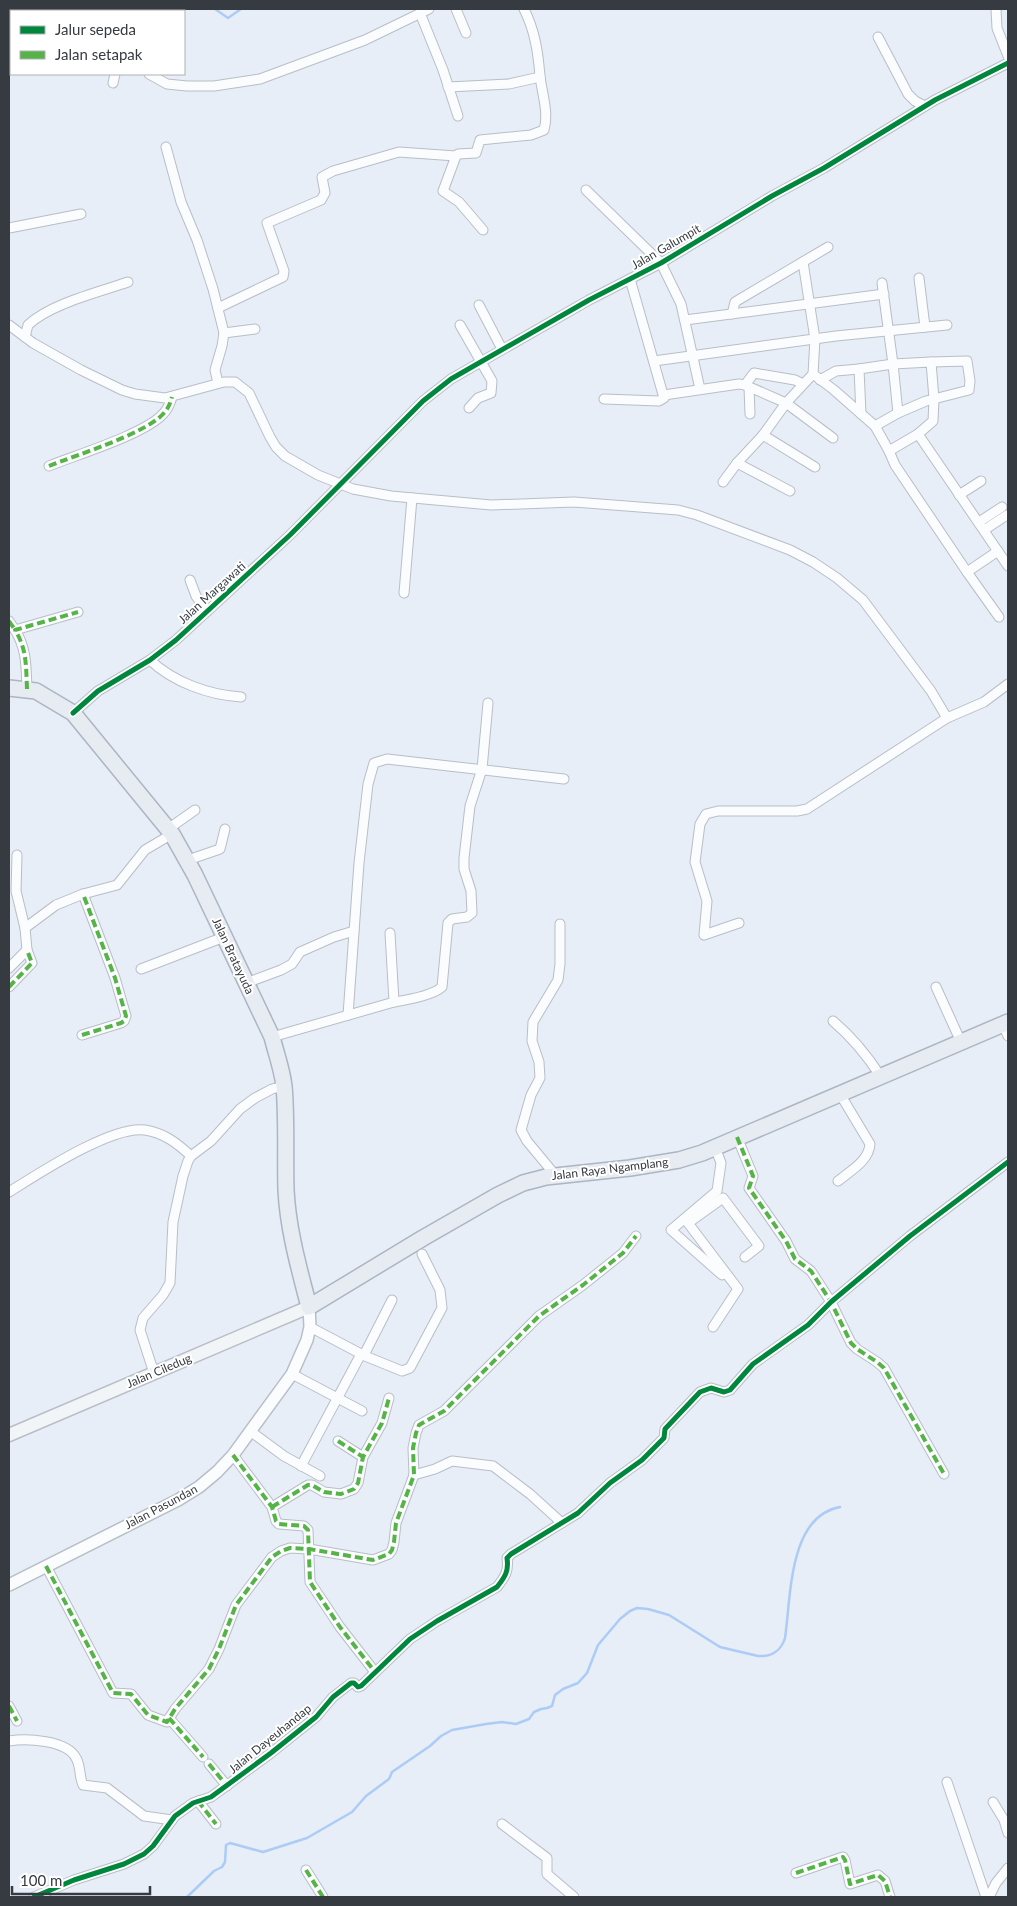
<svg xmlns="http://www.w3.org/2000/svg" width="1017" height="1906" font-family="Lato,sans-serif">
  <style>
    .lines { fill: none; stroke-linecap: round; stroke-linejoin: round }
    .stream { stroke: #acccf6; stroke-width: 2.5 }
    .minor-casing { stroke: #b9bec6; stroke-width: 11 }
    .tertiary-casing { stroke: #b9bec6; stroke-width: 14 }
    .secondary-casing { stroke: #b9bec6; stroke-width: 15 }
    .primary-casing { stroke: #acb5c2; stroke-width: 18 }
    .minor { stroke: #fbfcfe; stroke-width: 9 }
    .tertiary { stroke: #fbfcfe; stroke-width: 11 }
    .secondary { stroke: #f2f5f8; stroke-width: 12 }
    .primary { stroke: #e7ecf3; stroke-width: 15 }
    .quiet { stroke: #56b347; stroke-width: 4; stroke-dasharray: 8 4; stroke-linecap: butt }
    .cycleway-casing { stroke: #fff; stroke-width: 8 }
    .cycleway { stroke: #00873e; stroke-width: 5 }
    .labels { text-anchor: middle; stroke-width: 4; stroke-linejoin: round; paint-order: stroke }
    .street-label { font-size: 12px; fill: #363b41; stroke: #fff }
  </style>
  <rect width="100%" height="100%" fill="#e7eef7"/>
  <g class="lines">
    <g class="stream">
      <path d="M215,9L228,18L241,9"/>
      <path d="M187,1897L214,1871L222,1867L225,1862L226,1845L230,1843L263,1852L307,1838L352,1812L366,1796L389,1779L392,1772L430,1746L441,1736L452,1730L486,1724L502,1722L516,1724L529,1719L534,1712L541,1709L547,1708L552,1706L555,1695L563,1689L578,1683L587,1673L598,1645L620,1619L630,1611L637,1608L648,1609L669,1615L720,1647L758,1656C771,1657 781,1651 785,1638C791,1599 788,1516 840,1507"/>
    </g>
    <defs>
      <g id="minor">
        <path d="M456,9L466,33"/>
        <path d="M996,9L997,28L1008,56"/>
        <path d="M420,13L443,70L458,116"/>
        <path d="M878,37L908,94L915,101L925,106"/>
        <path d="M9,58L11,56"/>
        <path d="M149,74L167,84L187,86H214L260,79L365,40L429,9"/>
        <path d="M113,83L115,74"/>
        <path d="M448,87L509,84L540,77"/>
        <path d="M166,147L181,202L197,240L213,289L224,333"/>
        <path d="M586,190L661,263L681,304L700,389"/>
        <path d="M9,228L81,214"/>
        <path d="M483,230L459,202L443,191L456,156L458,154L476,153L480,140L531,135L544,130C549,112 542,94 540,76C538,52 535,31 524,9"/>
        <path d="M919,278L925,327"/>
        <path d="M882,283L893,364L931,362L934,399L933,421L918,434"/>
        <path d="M479,305L502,349"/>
        <path d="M218,308L283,277L284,271L267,223L321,200L325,193L322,177L333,171L399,152L456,156"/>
        <path d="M732,314L735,302L828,247"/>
        <path d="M685,320L884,294"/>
        <path d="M9,325L33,343L81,370L122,390L135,394L165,398L224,382H235L249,393L270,437L276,447L285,456L318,475L353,489L391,496L491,505L574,502L678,510L697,515L790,550L813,562L837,578L863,600L931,691L947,718"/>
        <path d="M460,325L492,381L491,393L478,398L469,408"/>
        <path d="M25,337L28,325C50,304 99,292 128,282"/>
        <path d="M654,361L836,336L947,325"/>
        <path d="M813,374L834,390L875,426L889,451L918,434L1008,566"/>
        <path d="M820,380L836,371L859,369"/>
        <path d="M218,383L215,370L222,346L224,333L255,329"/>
        <path d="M745,385L754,373L795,380L803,384"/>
        <path d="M749,387L750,414"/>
        <path d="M664,395L739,384L745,385L786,403L833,438"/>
        <path d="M604,399L659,401L664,398L630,279"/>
        <path d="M861,414L859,369L893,364L898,413L926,401L969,390L970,381L967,361L931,362"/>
        <path d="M875,426L898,413"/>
        <path d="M763,435L815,467"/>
        <path d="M889,451L895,465L967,572L998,551"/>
        <path d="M49,466C76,455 145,434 163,414C168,409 170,404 172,397"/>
        <path d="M723,482L737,463"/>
        <path d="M790,491L737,463L763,435L786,403L813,374L815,339L803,262"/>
        <path d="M959,495L981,481"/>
        <path d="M979,522L1002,507"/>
        <path d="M984,530L1007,515"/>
        <path d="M967,572L999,617"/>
        <path d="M190,580L196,596L207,611"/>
        <path d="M404,593L412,498"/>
        <path d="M9,621L15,630"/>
        <path d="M150,660C173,682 209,695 241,697"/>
        <path d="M27,689C26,667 27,649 15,630L78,612"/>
        <path d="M73,713L98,691L150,660L176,640L290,535L423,401L451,379L589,300L661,263L772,196L824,168L935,100L1008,63"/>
        <path d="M168,829L195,810"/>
        <path d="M17,855L16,891L25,928L56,905L83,894L117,885L145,850L172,834"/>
        <path d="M188,860L220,849L225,829"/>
        <path d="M739,923L704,935L707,901L695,862L700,824L706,814L718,811H797L807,809L947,718L984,702L1008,684"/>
        <path d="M9,968L27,950L25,928"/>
        <path d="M141,969L224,937"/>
        <path d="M246,983L281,970L292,964L300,952L334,937L354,931"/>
        <path d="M9,987L32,963L27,950"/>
        <path d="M936,987L961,1042"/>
        <path d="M394,1002C407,1000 433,995 442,987L448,923L452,919L467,917L472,913L471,891L464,869V858L470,806L482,769L488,703"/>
        <path d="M348,1015L359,863L368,784L374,763L387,759L564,779"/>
        <path d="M833,1021C853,1038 867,1055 881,1077"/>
        <path d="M1003,1024L1008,1036"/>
        <path d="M82,1035L121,1023L124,1021L126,1016L115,978L83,894"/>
        <path d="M272,1037L394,1002L390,933"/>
        <path d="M737,1137L753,1176L749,1188L786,1241L795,1259L811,1271L831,1302L851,1343L857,1349L877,1362L884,1368L944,1474"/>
        <path d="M715,1147L721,1163L717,1191L671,1230L722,1275"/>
        <path d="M556,1176L527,1141L521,1130L531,1095L540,1078L539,1062L532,1041L533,1022L558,980L560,964V924"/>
        <path d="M838,1181C850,1171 869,1161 870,1144L840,1094"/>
        <path d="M9,1192C38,1174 112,1125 145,1130C164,1133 177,1143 191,1156"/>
        <path d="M310,1327L365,1356L402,1371L410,1368L442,1308L440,1290L422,1254"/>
        <path d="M713,1327L738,1289L688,1223L723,1198L759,1246L745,1257"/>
        <path d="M364,1355L392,1300"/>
        <path d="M154,1373L140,1330L143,1318L163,1295L170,1283L173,1222L183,1176L188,1161L191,1156L211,1141L240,1109L255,1098L272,1089L284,1086"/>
        <path d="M292,1374L362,1411"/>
        <path d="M250,1431L284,1456L320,1476"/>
        <path d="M338,1441L363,1457"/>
        <path d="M233,1455L272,1507L276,1521L279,1524L304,1526L308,1530L310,1582L340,1627L375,1672"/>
        <path d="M301,1466L361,1354"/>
        <path d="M414,1475L435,1469L452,1461L493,1466L530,1494L562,1523"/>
        <path d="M272,1507L308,1485H312L324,1492L341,1494L354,1489L358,1483L363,1457L382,1423L389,1398"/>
        <path d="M46,1566L113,1693L131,1694L148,1715L167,1722L175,1709L209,1669L219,1649L236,1605L272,1557L281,1551L290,1548L309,1549L373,1560L389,1554L392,1550L394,1542L396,1523L414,1475L413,1448L416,1433L419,1425L444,1411L539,1316L583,1285L623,1253L636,1236"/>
        <path d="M9,1706L17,1721"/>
        <path d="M169,1718L203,1757"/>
        <path d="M9,1741C26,1738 67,1740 76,1758C81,1766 79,1777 83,1785L107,1788L144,1816L172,1820"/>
        <path d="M209,1764L227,1786"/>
        <path d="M947,1782L986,1897"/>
        <path d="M198,1801L216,1824"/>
        <path d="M993,1802L1004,1820L1008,1833"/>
        <path d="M502,1824L547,1858V1874L574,1897"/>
        <path d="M306,1870L323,1897"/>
        <path d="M796,1873L843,1857L845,1860L850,1884L878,1875L885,1881L890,1897"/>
        <path d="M34,1897L74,1880L124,1864L144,1854L153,1846L175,1816L193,1803L211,1797L271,1753L316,1717L333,1697L351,1683H354L358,1687L361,1686L410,1639L437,1621L497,1587C505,1577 509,1571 507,1558L511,1554L578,1513L610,1483L642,1460L664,1438L665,1429L700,1392L711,1388L724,1392L730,1390L753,1364L808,1325L831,1302L910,1236L1008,1162"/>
        <path d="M989,1897L996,1883L1008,1868"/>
      </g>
      <path id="tertiary" d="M9,1585L178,1500L199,1487L217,1472L233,1455L292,1374L307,1340L310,1327L309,1307"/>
      <path id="secondary" d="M9,1435L309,1307"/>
      <path id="primary" d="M9,688L36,691L73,713L172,834L195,875L272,1037C276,1053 282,1069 284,1086C287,1120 285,1156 286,1190C288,1230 299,1268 309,1307L423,1238L498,1195L523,1183L546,1177L630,1168L679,1160L702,1153L1008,1022"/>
    </defs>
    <use href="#minor" class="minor-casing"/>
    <use href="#tertiary" class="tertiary-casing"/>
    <use href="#secondary" class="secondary-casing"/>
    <use href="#primary" class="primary-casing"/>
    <use href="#minor" class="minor"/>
    <use href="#tertiary" class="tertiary"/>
    <use href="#secondary" class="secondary"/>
    <use href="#primary" class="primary"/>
    <g class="quiet">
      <path d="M49,466C76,455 145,434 163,414C168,409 170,404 172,397"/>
      <path d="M9,621L15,630"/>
      <path d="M27,689C26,667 27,649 15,630L78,612"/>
      <path d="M9,987L32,963L27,950"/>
      <path d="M82,1035L121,1023L124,1021L126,1016L115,978L83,894"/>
      <path d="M737,1137L753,1176L749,1188L786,1241L795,1259L811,1271L831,1302L851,1343L857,1349L877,1362L884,1368L944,1474"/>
      <path d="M338,1441L363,1457"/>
      <path d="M233,1455L272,1507L276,1521L279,1524L304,1526L308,1530L310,1582L340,1627L375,1672"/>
      <path d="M272,1507L308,1485H312L324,1492L341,1494L354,1489L358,1483L363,1457L382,1423L389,1398"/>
      <path d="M46,1566L113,1693L131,1694L148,1715L167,1722L175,1709L209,1669L219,1649L236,1605L272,1557L281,1551L290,1548L309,1549L373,1560L389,1554L392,1550L394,1542L396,1523L414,1475L413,1448L416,1433L419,1425L444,1411L539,1316L583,1285L623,1253L636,1236"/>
      <path d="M9,1706L17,1721"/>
      <path d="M169,1718L203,1757"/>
      <path d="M209,1764L227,1786"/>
      <path d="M198,1801L216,1824"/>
      <path d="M306,1870L323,1897"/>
      <path d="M796,1873L843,1857L845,1860L850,1884L878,1875L885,1881L890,1897"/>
    </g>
    <defs>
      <g id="cycleway">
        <path d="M73,713L98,691L150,660L176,640L290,535L423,401L451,379L589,300L661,263L772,196L824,168L935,100L1008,63"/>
        <path d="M34,1897L74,1880L124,1864L144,1854L153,1846L175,1816L193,1803L211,1797L271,1753L316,1717L333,1697L351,1683H354L358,1687L361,1686L410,1639L437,1621L497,1587C505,1577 509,1571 507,1558L511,1554L578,1513L610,1483L642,1460L664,1438L665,1429L700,1392L711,1388L724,1392L730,1390L753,1364L808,1325L831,1302L910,1236L1008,1162"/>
      </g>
    </defs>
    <use href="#cycleway" class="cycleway-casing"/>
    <use href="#cycleway" class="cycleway"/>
  </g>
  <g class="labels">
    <g class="street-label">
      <text transform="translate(666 247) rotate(-30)" y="4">Jalan Galumpit</text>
      <text transform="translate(212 593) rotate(-42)" y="4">Jalan Margawati</text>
      <text transform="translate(233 956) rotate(65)" y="4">Jalan Bratayuda</text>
      <text transform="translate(610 1169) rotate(-7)" y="4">Jalan Raya Ngamplang</text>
      <text transform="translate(159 1371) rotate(-23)" y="4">Jalan Ciledug</text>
      <text transform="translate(161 1507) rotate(-28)" y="4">Jalan Pasundan</text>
      <text transform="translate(270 1739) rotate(-39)" y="4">Jalan Dayeuhandap</text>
    </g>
  </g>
  <rect width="1017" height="1906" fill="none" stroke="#363b41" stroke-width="20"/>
  <rect x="10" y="10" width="175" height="65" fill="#ffffff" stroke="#afb1b3"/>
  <rect x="20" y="26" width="25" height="8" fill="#00873e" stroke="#afb1b3"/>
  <text x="55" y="35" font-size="15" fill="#363b41">Jalur sepeda</text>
  <rect x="20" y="51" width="25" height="8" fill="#56b347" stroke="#afb1b3"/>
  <text x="55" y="60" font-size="15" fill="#363b41">Jalan setapak</text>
  <path d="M12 1886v8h138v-8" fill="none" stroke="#363b41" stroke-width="2.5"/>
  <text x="20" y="1886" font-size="15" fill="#363b41" stroke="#ffffff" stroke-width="4" paint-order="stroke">100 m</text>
</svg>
